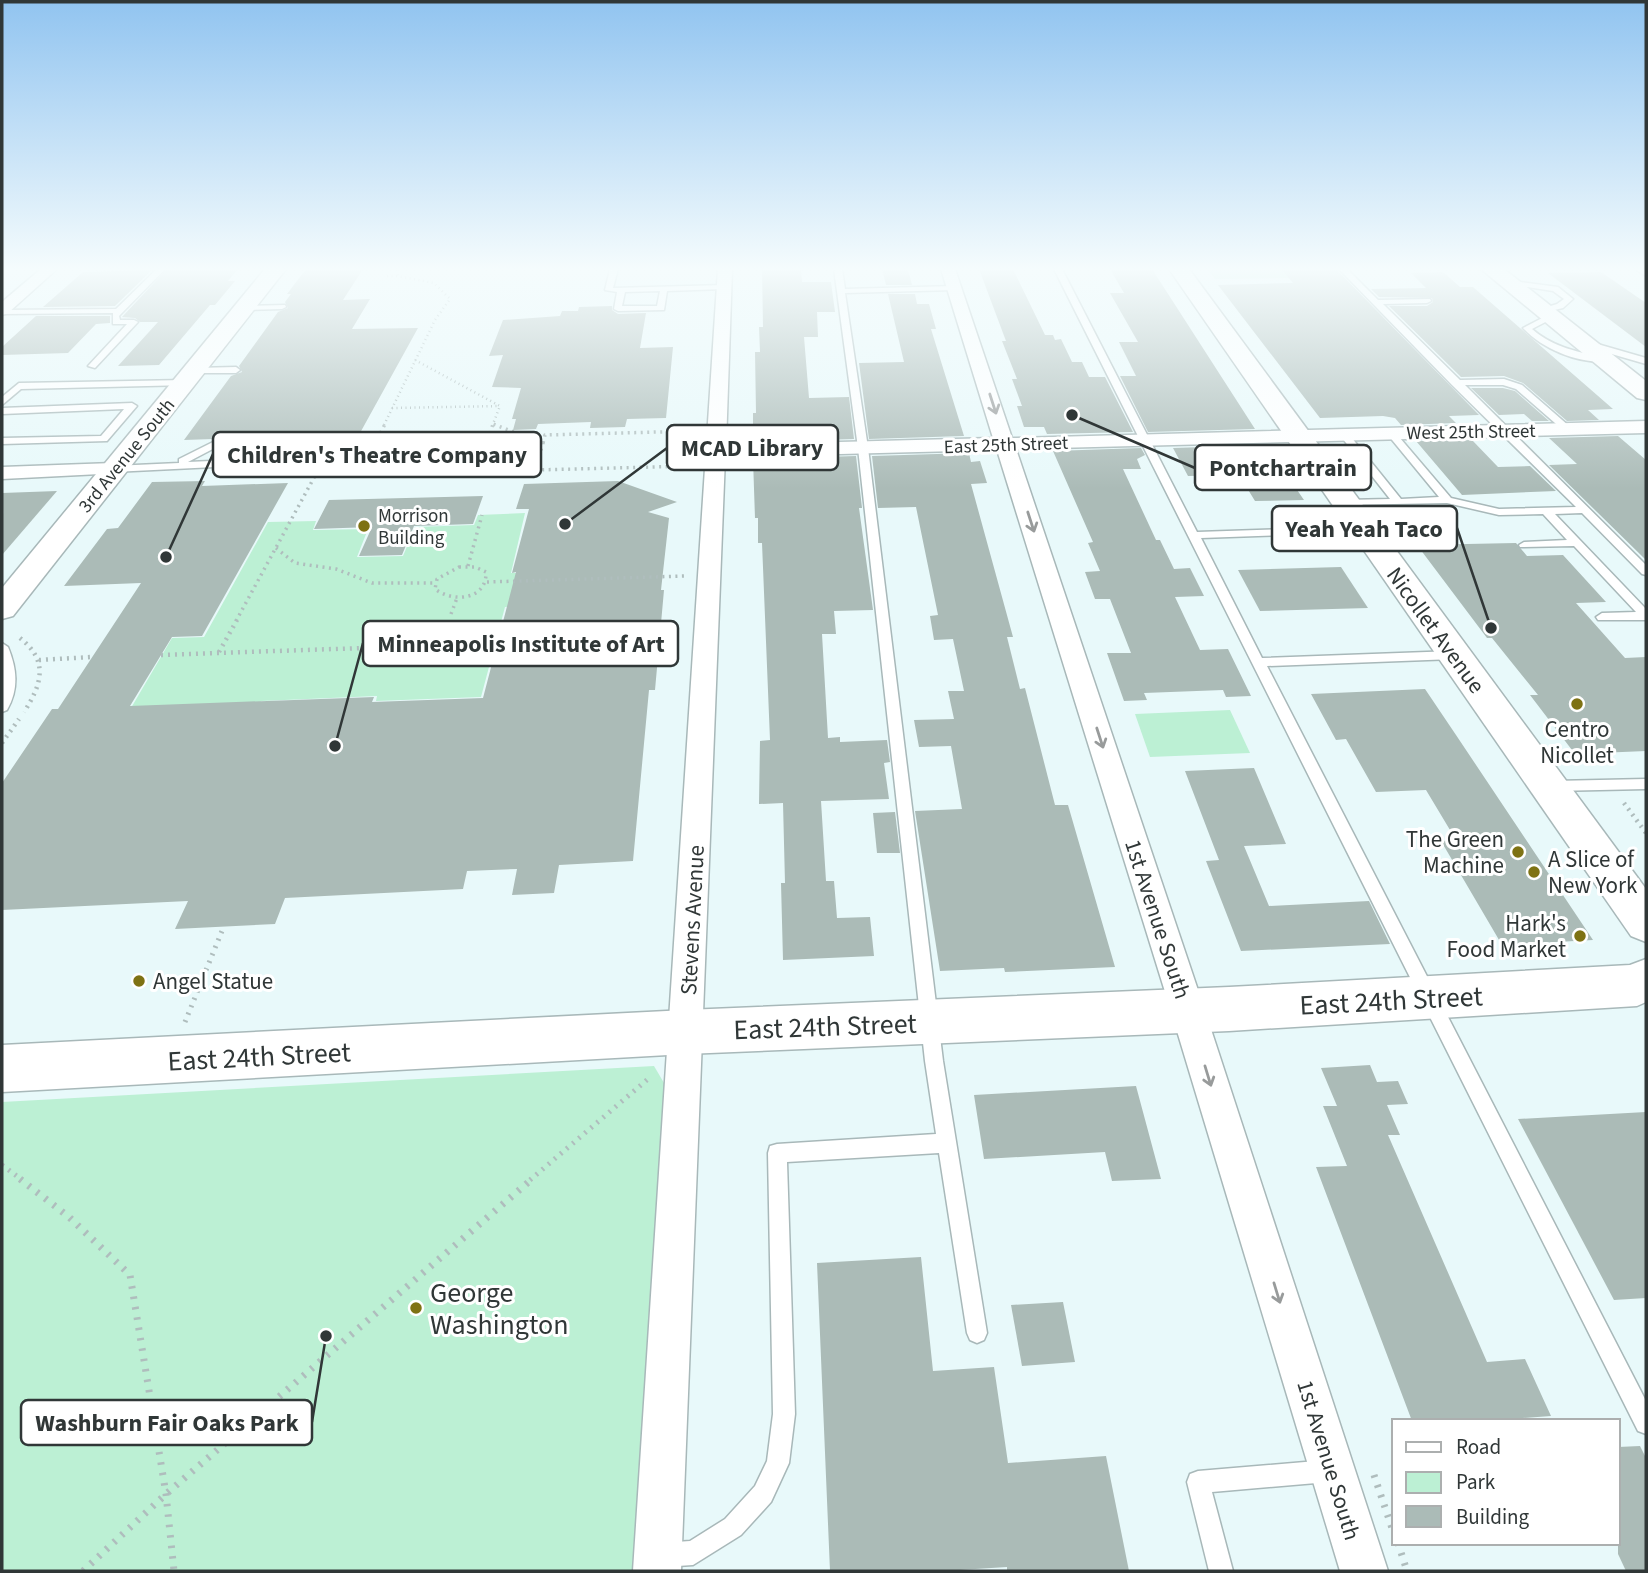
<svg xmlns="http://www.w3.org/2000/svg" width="1648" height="1573" font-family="'Source Sans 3',sans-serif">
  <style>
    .green { fill: #bcf0d4 }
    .building { fill: #abbbb7 }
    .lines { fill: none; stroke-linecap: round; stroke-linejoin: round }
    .lane-casing { stroke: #a8b8b9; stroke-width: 3 }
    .street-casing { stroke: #a8b8b9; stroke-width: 3 }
    .secondary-casing { stroke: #a8b8b9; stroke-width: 3 }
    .path-far4 { stroke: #afbdbd; stroke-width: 2.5; stroke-dasharray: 1 3.5; stroke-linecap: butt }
    .path-far3 { stroke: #afbdbd; stroke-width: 3.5; stroke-dasharray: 2 4.5; stroke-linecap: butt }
    .path-far2 { stroke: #afbdbd; stroke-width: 4.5; stroke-dasharray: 2 5; stroke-linecap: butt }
    .path-far1 { stroke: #afbdbd; stroke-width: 5; stroke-dasharray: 2 6; stroke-linecap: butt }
    .path { stroke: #afbdbd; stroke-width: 7; stroke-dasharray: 2.5 8; stroke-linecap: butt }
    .lane { fill: #fff; fill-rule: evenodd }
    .street { fill: #fff; fill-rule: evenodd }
    .secondary { fill: #fff; fill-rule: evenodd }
    .oneway { stroke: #989b9b }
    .poi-dot { fill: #7e7213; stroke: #fff; stroke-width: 2.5 }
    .labels { text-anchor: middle; stroke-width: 6; stroke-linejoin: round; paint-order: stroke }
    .far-street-label { font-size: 19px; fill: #303737; stroke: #fff }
    .far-poi-label { font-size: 19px; fill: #303737; stroke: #fff; text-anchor: start }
    .street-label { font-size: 23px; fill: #303737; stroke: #fff }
    .poi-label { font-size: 23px; fill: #303737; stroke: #fff; text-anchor: end }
    .near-street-label { font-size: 28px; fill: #303737; stroke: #fff }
    .near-poi-label { font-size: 28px; fill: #303737; stroke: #fff; text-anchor: start }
    .leader { fill: none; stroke: #303737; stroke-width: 2.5 }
    .callout-dot { fill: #303737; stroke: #fff; stroke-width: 2.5 }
    .callout { fill: #fff; stroke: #303737; stroke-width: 2.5 }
    .callout-label { font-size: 24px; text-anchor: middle; font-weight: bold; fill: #303737 }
  </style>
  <rect width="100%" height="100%" fill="#e8f9fa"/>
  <g class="green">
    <path d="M1207,269H1281L1289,278L1215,279Z"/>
    <path d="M525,513L511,573H527L519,606L505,607L481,697L376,701L377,696L261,701L258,706L131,708L172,638L204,637L268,522L316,521L313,530L368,529L357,557L403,556L415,527L474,525L478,515Z"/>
    <path d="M1230,710L1250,753L1150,757L1135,714Z"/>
    <path d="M654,1066L667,1088L636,1571H2V1102Z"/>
  </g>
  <g class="building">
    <path d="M167,269H238L228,281H235L215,305H210L159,365L118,366L158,322H140L135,318L122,317Z"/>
    <path d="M306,269H363L343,300L370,299L352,329L418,328L360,433L233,439L224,434L213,439L184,440L231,376L242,372L239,366L278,312L288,308L285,302L291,294H287Z"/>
    <path d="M762,269H801L802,282H831L835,312H817L818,337H804L809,398L849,397L854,439L753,442V413H756L755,352H760L759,327H763Z"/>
    <path d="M882,269H908L912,285H886Z"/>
    <path d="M979,269H1013L1045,335H1053L1055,340L1061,339L1072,362H1082L1089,377H1105L1133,432L1047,434L1044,427H1024L1017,406H1022L1012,379H1017L1002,341H1006Z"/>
    <path d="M1110,269H1152L1255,429L1148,432L1120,376H1136L1119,342H1138L1110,293H1124Z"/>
    <path d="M1281,269H1336L1479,415L1449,416L1456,423L1401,425L1395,418L1383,416L1320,418L1218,285L1293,283Z"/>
    <path d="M152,270L115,306L43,307L83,272Z"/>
    <path d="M1443,272L1460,287H1473L1613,409L1588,410L1599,420L1567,421L1523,383L1504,376L1461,377L1389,306H1427L1433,302L1432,298L1379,297L1371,289L1426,288L1411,273Z"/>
    <path d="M1601,272L1646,303V347L1548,273Z"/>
    <path d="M888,294H915L917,304H929L936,329H931L964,436L869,439L859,363L904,362Z"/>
    <path d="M612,306V310L618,314L646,313L640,348L673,347L666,418L627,419L625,427L590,428L591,422L538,424L536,429L513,430L516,419H512L521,388L492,387L503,355L489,356L503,320L560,316L562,311H578L579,307Z"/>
    <path d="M36,316H110V323L96,324L68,353L2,355V347Z"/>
    <path d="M1471,388H1503L1515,391L1549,421H1532L1524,414L1499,415Z"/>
    <path d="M1618,436L1646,460V560L1549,465L1577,464L1549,438Z"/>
    <path d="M1472,440L1498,467L1530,466L1556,491L1462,495L1416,441Z"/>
    <path d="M1266,445L1304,500L1255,501L1239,475L1188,476L1173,448Z"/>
    <path d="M1141,448L1145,455L1137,459L1141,469H1123L1156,540H1160L1174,569L1190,568L1204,596L1175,597L1200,650L1228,649L1251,696L1226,697L1223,690L1144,693L1147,700L1124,701L1107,653H1131L1110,599H1095L1085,572L1100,571L1088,543L1093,542L1053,451Z"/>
    <path d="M969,453L971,462L980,461L987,483L971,484L1013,637H1007L1020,689L1025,688L1055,805H1068L1115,967L1005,972L1004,968L940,971L915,811L962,809L951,746L919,747L914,720L954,719L948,691H964L953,639L934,640L930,616L938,615L916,507L878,508L872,456Z"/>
    <path d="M856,456L862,508H859L873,610L834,611L836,634H822L828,738L840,737V742L887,740L890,762L884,763L889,799L821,801L826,881H834L837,918L870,917L874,956L783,960L781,883H785L783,803L759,804L760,741L770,740L762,543H758V518H755L753,459Z"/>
    <path d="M205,481L202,486L288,483L202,636L172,637L130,706L374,697L372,702L483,698L516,572L512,573L529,509H516L524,484L618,481L677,502L648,512L669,518L661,590H664L655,690H649L633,861L559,865L554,893L512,895L517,869L467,871L463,889L285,898L275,924L175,929L188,901L2,910V783L52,709H58L141,583L64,586L107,529L118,528L152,482Z"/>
    <path d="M57,491L2,555V493Z"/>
    <path d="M483,496L473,524L414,526L402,555L359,556L372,527L314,529L329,500Z"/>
    <path d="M1516,543L1527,556L1563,555L1606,602L1576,603L1625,658L1646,657V751L1575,754L1530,695H1538L1492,638H1487L1417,545Z"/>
    <path d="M1341,567L1368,608L1260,611L1238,570Z"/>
    <path d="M1425,689L1456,735L1593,940L1502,945L1441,841L1456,840L1426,790L1376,792L1346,739L1336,740L1311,694Z"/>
    <path d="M1254,768L1286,844L1244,846L1269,906L1369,901L1390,944L1241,951L1206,861L1219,860L1185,771Z"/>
    <path d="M895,812L900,853H877L873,813Z"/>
    <path d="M1370,1065L1377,1082L1398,1081L1408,1104L1387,1105L1400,1135H1388L1487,1362L1525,1359L1551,1416L1479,1421H1412L1316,1167L1347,1166L1323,1106H1337L1321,1068Z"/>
    <path d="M1136,1086L1161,1179L1112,1181L1105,1152L984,1159L974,1095Z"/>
    <path d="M1646,1112V1298L1614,1300L1518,1119Z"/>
    <path d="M921,1257L933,1371L994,1367L1008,1463L1106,1456L1129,1571H1007V1567L944,1571H830L817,1263Z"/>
    <path d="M1063,1302L1075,1362L1022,1366L1011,1305Z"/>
    <path d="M1640,1446L1646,1458V1571H1626L1618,1554V1447Z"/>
  </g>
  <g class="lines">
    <defs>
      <g id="lane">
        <path d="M157,269H165L119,316L120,320H134L138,322L95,368L88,366L127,324H113V313L2,314V310L116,309Z"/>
        <path d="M610,269H618L613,288L724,285L728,287L724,289L667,291L664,310L618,311L614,309L617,292L605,290ZM660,291L657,306H622L625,292Z"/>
        <path d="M834,269H842L845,289L954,286L958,288L954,290L845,293L868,448L943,1061L987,1333L984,1340L977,1343L970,1340L967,1333L939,1153L787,1162L795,1414L789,1463L771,1502L741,1535L693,1565L662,1567L654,1563L650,1555L654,1547L662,1543L690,1541L725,1519L755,1486L767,1461L773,1414L768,1153L770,1146L777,1144L936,1134L925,1061L858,448Z"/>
        <path d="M1054,269H1062L1197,532L1314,528L1319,531L1314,534L1201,538L1262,658L1454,651L1460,655L1454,659L1267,666L1646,1401V1434L1638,1431Z"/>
        <path d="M1339,269H1347L1378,300L1430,299L1431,301L1427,303L1383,304L1460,380L1504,379L1522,385L1569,426V430H1563L1516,389L1503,385H1465L1646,565V575L1642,574L1582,513L1555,514L1646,609V620H1598L1596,617L1602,613L1636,612L1574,546L1520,547L1519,545L1524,542L1567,540L1543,514L1499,515L1447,503L1341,505L1340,503L1345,500L1390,499L1339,434L1344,431L1347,432L1401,499L1439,497L1388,435V431H1394L1451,498L1499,509L1576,507L1452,385Z"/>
        <path d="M1635,269H1644L1646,276Z"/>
        <path d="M1504,280L1558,287L1573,299L1563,308L1541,313V309L1557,304L1564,299L1553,291L1507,284L1503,282Z"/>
        <path d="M285,305L286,307L282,309L245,310L241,308L245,306Z"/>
        <path d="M1548,315L1555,317L1532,329C1554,348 1579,352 1606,358V362C1577,363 1542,349 1523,328Z"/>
        <path d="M1587,341L1646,358V364L1584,346L1583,344Z"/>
        <path d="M195,368L236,367L240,370L236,373H192V369Z"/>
        <path d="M186,380L189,381V385L21,389L2,405V397L19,383Z"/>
        <path d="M132,403L137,406L107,441L2,444V438L101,436L124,409L2,414V408Z"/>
        <path d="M225,436L230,439L228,441L188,462L297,457L302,460L297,463L113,472L108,469L113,466L179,463V459Z"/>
        <path d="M2,643L8,647C17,669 19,689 7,710L2,712Z"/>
        <path d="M1646,779V789L1553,791L1548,790L1546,786L1548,782L1553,781Z"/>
        <path d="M1328,1460L1336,1463L1339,1471L1336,1479L1328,1482L1212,1492L1233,1571H1209L1187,1482L1190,1474L1198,1471Z"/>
      </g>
      <g id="street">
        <path d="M41,269H57L8,313L2,315V302Z"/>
        <path d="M718,269H732L726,445L993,438L941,269H955L1012,438L1646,421V433L1016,449L1205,1011L1388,1571H1340L1171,1011L997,450L725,457L681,1571H633Z"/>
        <path d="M113,463L120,465L123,469L120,473L2,479V467Z"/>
      </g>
      <g id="secondary">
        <path d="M265,269H286L13,616L2,619V588Z"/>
        <path d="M1169,269H1189L1646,889V942L1631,936Z"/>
        <path d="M1481,269H1504L1646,381V400L1637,398Z"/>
        <path d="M1646,959V1002L1637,1006L1229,1031L686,1054L2,1092V1045L686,1010L1229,987L1630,965Z"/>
      </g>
    </defs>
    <use href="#lane" class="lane-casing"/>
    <use href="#street" class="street-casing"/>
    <use href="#secondary" class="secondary-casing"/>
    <g class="path-far4">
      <path d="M387,276H397"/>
      <path d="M415,360L500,406L493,424L496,425"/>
      <path d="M392,408L499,406"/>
      <path d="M384,425L435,320L450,299L434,283L398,276L396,269"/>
    </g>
    <g class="path-far3">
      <path d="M543,443L545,435L696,431"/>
      <path d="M539,457L536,470L692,466"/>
      <path d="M482,458L493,424"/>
      <path d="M325,463L539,457L543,443L493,424"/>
      <path d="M2,512L8,510"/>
      <path d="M276,548L295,563L336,569L372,583H435"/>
      <path d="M468,566L482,515"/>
      <path d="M459,567H475L486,572C487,600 453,603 435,589L437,579Z"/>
      <path d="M487,582L685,576"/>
      <path d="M451,614L457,598"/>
      <path d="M236,621L322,463L378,438L385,424"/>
    </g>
    <g class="path-far2">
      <path d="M20,638C49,661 42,684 24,712"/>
      <path d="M219,652L237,620"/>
      <path d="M161,655L392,647"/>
      <path d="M39,660L92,657"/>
      <path d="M2,743L19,719"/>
      <path d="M1624,803L1646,833"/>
    </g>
    <g class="path-far1">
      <path d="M185,1022L224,926"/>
      <path d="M2,1165L22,1180"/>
      <path d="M530,1180L648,1079"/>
    </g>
    <g class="path">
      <path d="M20,1179L69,1217L130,1275L166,1494L174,1571"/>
      <path d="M1374,1475L1394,1534"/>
      <path d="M1398,1543L1407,1571"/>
      <path d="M83,1571L166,1494L532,1179"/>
    </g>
    <use href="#lane" class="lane"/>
    <use href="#street" class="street"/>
    <use href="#secondary" class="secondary"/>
  </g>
  <defs><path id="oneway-shaft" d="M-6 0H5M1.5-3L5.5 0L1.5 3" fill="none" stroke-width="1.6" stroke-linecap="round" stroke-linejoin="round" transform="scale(1.75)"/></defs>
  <g class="oneway">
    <use href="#oneway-shaft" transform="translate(993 404) rotate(72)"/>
    <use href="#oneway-shaft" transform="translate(1031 522) rotate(72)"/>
    <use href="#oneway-shaft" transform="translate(1100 738) rotate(72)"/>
    <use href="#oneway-shaft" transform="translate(1208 1076) rotate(73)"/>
    <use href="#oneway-shaft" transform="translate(1277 1293) rotate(73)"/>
  </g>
  <linearGradient id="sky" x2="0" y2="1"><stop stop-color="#91c4f0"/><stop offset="0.55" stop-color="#f5fcfd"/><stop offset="1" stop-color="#f5fcfd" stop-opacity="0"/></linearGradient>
  <rect width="1648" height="489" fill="url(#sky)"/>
  <g class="poi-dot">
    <circle cx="364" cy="526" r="7"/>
    <circle cx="1577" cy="704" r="7"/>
    <circle cx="1518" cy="852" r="7"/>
    <circle cx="1534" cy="872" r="7"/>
    <circle cx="1580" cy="936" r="7"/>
    <circle cx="139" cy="981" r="7"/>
    <circle cx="416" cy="1308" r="7"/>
  </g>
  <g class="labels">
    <g class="far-street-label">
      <text transform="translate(1471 431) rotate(-1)" y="7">West 25th Street</text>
      <text transform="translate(1006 444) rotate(-2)" y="7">East 25th Street</text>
      <text transform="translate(126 455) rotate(-51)" y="7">3rd Avenue South</text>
    </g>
    <g class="far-poi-label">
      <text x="378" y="522">Morrison<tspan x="378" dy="22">Building</tspan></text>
    </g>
    <g class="street-label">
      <text transform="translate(1436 630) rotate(54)" y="8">Nicollet Avenue</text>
      <text transform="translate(1158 919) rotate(72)" y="8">1st Avenue South</text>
      <text transform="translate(692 920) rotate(-87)" y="8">Stevens Avenue</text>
      <text transform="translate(1329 1460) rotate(73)" y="8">1st Avenue South</text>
    </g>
    <g class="poi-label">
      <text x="1577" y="737" text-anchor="middle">Centro<tspan x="1577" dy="26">Nicollet</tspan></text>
      <text x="1504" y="847">The Green<tspan x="1504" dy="26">Machine</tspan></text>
      <text x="1548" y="867" text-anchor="start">A Slice of<tspan x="1548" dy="26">New York</tspan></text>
      <text x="1566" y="931">Hark's<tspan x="1566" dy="26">Food Market</tspan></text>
      <text x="153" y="989" text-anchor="start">Angel Statue</text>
    </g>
    <g class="near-street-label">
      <text transform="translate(1391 1000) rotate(-3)" y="10">East 24th Street</text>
      <text transform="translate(825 1026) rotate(-2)" y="10">East 24th Street</text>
      <text transform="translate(259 1056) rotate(-3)" y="10">East 24th Street</text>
    </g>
    <g class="near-poi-label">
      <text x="430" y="1302">George<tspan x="430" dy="32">Washington</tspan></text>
    </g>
  </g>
  <path class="leader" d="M565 524L667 448M166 557L213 454M1072 415L1195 468M1491 628L1457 528M335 746L363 643M326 1336L312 1422"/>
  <g class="callout-dot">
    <circle cx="565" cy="524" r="7"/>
    <circle cx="166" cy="557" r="7"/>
    <circle cx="1072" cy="415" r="7"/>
    <circle cx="1491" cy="628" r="7"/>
    <circle cx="335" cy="746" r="7"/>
    <circle cx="326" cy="1336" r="7"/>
  </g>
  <g class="callout">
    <rect x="667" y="425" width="171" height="45" rx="7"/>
    <rect x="213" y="432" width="328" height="45" rx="7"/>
    <rect x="1195" y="445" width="176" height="45" rx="7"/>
    <rect x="1272" y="506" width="185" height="45" rx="7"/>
    <rect x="363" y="621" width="315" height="45" rx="7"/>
    <rect x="21" y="1400" width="291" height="45" rx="7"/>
  </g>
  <g class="callout-label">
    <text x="752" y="456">MCAD Library</text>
    <text x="377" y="463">Children's Theatre Company</text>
    <text x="1283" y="476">Pontchartrain</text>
    <text x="1364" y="537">Yeah Yeah Taco</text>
    <text x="521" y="652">Minneapolis Institute of Art</text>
    <text x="167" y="1431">Washburn Fair Oaks Park</text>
  </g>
  <rect width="1648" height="1573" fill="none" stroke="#303737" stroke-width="7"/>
  <rect x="1392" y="1419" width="228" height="126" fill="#ffffff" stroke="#acafaf" stroke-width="2"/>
  <rect x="1406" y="1442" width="35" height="10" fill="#ffffff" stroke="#acafaf" stroke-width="2"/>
  <text x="1456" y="1454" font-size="21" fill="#303737">Road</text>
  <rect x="1406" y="1472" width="35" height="21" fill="#bcf0d4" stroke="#acafaf" stroke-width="2"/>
  <text x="1456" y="1489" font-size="21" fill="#303737">Park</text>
  <rect x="1406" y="1506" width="35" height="21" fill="#abbbb7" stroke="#acafaf" stroke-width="2"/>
  <text x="1456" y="1524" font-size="21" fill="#303737">Building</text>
</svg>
